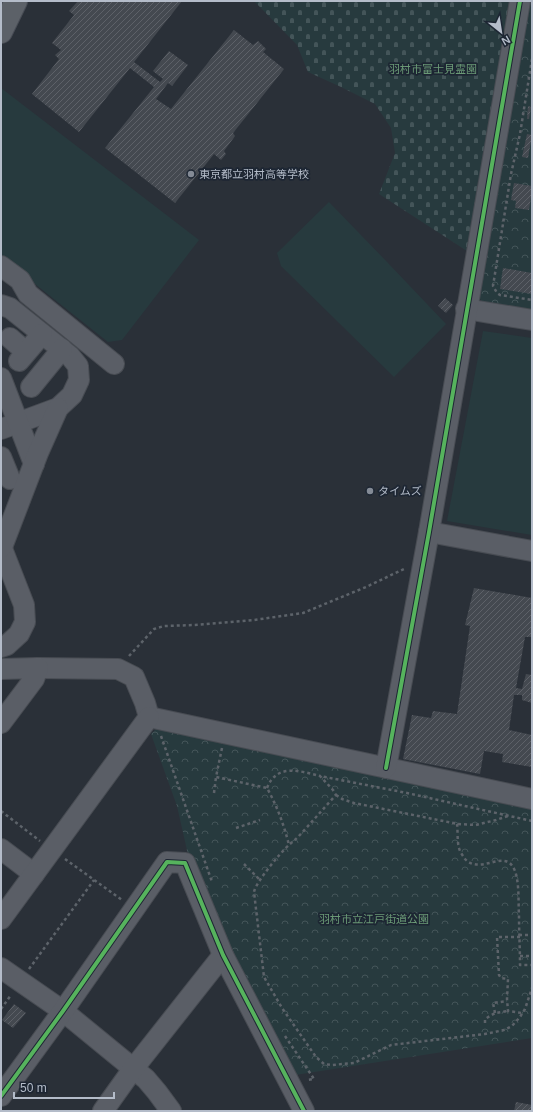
<svg xmlns="http://www.w3.org/2000/svg" width="533" height="1112" font-family="Helvetica,'Noto Sans JP',sans-serif">
  <style>
    .grass { fill: #273a3e }
    .forest { fill: url(#forest-crowns) }
    .cemetery { fill: url(#cemetery-stones) }
    .building { fill: url(#building-hatch) }
    .lines { fill: none; stroke-linecap: round; stroke-linejoin: round }
    .minor-casing { stroke: #484c53; stroke-width: 22 }
    .major-casing { stroke: #484c55; stroke-width: 24 }
    .path { stroke: #5d636a; stroke-width: 2.5; stroke-dasharray: 3 3; stroke-linecap: butt }
    .minor { stroke: #5a5e66; stroke-width: 20 }
    .major { stroke: #5c6168; stroke-width: 22 }
    .cycleway-casing { stroke: #1d2633; stroke-width: 6 }
    .cycleway { stroke: #56b35d; stroke-width: 4 }
    .poi-dot { fill: #848b96; stroke: #1d2633; stroke-width: 1.5 }
    .labels { text-anchor: middle; stroke-width: 3.5; stroke-linejoin: round; paint-order: stroke }
    .park-label { font-size: 11px; fill: #6b9a76; stroke: #1d2633 }
    .poi-label { font-size: 11px; fill: #b4bcc9; stroke: #1d2633; text-anchor: start }
  </style>
  <defs>
    <pattern id="forest-crowns" width="20" height="18" patternUnits="userSpaceOnUse"><rect width="20" height="18" fill="#273a3e"/><path d="M2 6a3 3 0 1 1 6 0M12 15a3 3 0 1 1 6 0" fill="none" stroke="#445559"/></pattern>
    <pattern id="cemetery-stones" width="16" height="16" patternUnits="userSpaceOnUse"><rect width="16" height="16" fill="#273a3e"/><path d="M2 7V4a2 2 0 0 1 4 0v3zM10 15v-3a2 2 0 0 1 4 0v3z" fill="#445559"/></pattern>
    <pattern id="building-hatch" width="6" height="6" patternUnits="userSpaceOnUse"><rect width="6" height="6" fill="#444950"/><path d="M-1 1l2-2M0 6l6-6M5 7l2-2" fill="none" stroke="#5d6168"/></pattern>
  </defs>
  <rect width="100%" height="100%" fill="#2a3038"/>
  <g class="grass">
    <path d="M1,88L199,240L122,340L108,342L1,257Z"/>
    <path d="M329,202L388,263L446,324L394,377L281,266L277,253Z"/>
    <path d="M483,331L532,338V535L447,521Z"/>
  </g>
  <g class="forest">
    <path d="M530,1H532V313L484,306L479,297Z"/>
    <path d="M157,728L532,807V1038L295,1075L229,950L189,859L177,806L151,734Z"/>
  </g>
  <path class="cemetery" d="M254,1H514L470,253L379,194L395,153L391,128L375,104L341,87L308,72L297,45Z"/>
  <g class="building">
    <path d="M78,1H182L134,62L160,82L163,79L153,71L169,51L188,65L172,86L168,83L156,99L171,109L234,30L253,45L258,41L266,49L263,52L284,69L233,133L235,136L224,151L226,154L221,160L214,154L175,203L105,148L154,87L130,68L79,132L32,94L59,59L55,55L61,50L52,43L74,15L69,11Z"/>
    <path d="M528,106L531,107L529,119H527Z"/>
    <path d="M527,134L532,135L528,158L522,157Z"/>
    <path d="M514,183L532,186V197H531L529,210L515,208L516,201L511,200Z"/>
    <path d="M503,268L532,273V294L500,289Z"/>
    <path d="M445,298L453,305L446,313L438,306Z"/>
    <path d="M474,588L532,598V637H525L516,688L522,689L526,674L532,675V703L522,700V695H514L509,730L532,735V767L502,762L503,754L484,751L480,774L403,759L412,715L431,718L433,711L457,714L470,626L465,625Z"/>
    <path d="M14,1004L26,1013L13,1028L2,1020Z"/>
    <path d="M516,1102L532,1105V1111H514Z"/>
  </g>
  <g class="lines">
    <defs>
      <g id="minor">
        <path d="M1,266L20,280L28,294L114,364"/>
        <path d="M1,305L10,308L70,356L78,366L79,380L72,395L58,408L1,429"/>
        <path d="M466,309L532,320"/>
        <path d="M10,338L18,345"/>
        <path d="M19,361L42,334"/>
        <path d="M1,378L34,464"/>
        <path d="M31,387L62,349"/>
        <path d="M1,457L10,479"/>
        <path d="M429,532L532,551"/>
        <path d="M1,546L24,605L25,622L19,634L7,645L1,647"/>
        <path d="M2,547L38,453L58,408"/>
        <path d="M38,668L118,669L134,677L145,703L149,717"/>
        <path d="M1,669L38,668L34,679L1,723"/>
        <path d="M149,717L532,799"/>
        <path d="M386,768L429,532L520,1"/>
        <path d="M1,849L34,874"/>
        <path d="M1,919L149,717"/>
        <path d="M1,968L63,1011L146,1079L157,1092L171,1111"/>
        <path d="M1,1096L63,1011L167,862L185,863L223,955L304,1111"/>
        <path d="M103,1111L133,1069L223,955"/>
      </g>
      <path id="major" d="M1,32L16,1"/>
    </defs>
    <use href="#minor" class="minor-casing"/>
    <use href="#major" class="major-casing"/>
    <g class="path">
      <path d="M532,59L520,134L511,174L493,286L497,293L500,295L532,300"/>
      <path d="M129,656L154,629L164,626L195,625L254,620L303,613L366,587L406,568"/>
      <path d="M161,736L212,882"/>
      <path d="M222,748L216,777L267,788C277,806 284,825 289,845"/>
      <path d="M267,788C277,763 300,771 320,776"/>
      <path d="M214,793L216,777"/>
      <path d="M336,795L342,799L354,803L458,824L476,825L496,820L508,816"/>
      <path d="M1,811L40,841"/>
      <path d="M532,821L407,793L320,776L333,790L336,795C323,809 311,823 298,837C295,840 292,842 289,845C280,853 256,882 254,892L264,977L282,1008L316,1057L324,1064L332,1065L354,1063L391,1045L485,1034L504,1030L512,1026L520,1017L525,1009L532,988"/>
      <path d="M457,824C458,831 457,841 459,848C460,852 463,856 465,859C480,875 503,850 513,867C520,878 518,902 519,915C519,932 520,948 520,965H532"/>
      <path d="M236,828L260,820"/>
      <path d="M65,859L122,900"/>
      <path d="M244,864L260,880"/>
      <path d="M519,935H532"/>
      <path d="M520,937H497L499,975L501,978L508,979L507,999L508,1011L522,1013"/>
      <path d="M520,956H532"/>
      <path d="M29,969L94,880"/>
      <path d="M1,1009L11,995"/>
      <path d="M495,1013L493,1003L507,1001"/>
      <path d="M485,1023V1019L495,1013L508,1011"/>
      <path d="M285,1036L314,1079L306,1080"/>
    </g>
    <use href="#minor" class="minor"/>
    <use href="#major" class="major"/>
    <defs>
      <g id="cycleway">
        <path d="M386,768L429,532L520,1"/>
        <path d="M1,1096L63,1011L167,862L185,863L223,955L304,1111"/>
      </g>
    </defs>
    <use href="#cycleway" class="cycleway-casing"/>
    <use href="#cycleway" class="cycleway"/>
  </g>
  <g class="poi-dot">
    <circle cx="191" cy="174" r="4"/>
    <circle cx="370" cy="491" r="4"/>
  </g>
  <g class="labels">
    <g class="park-label">
      <text x="433" y="73">羽村市富士見霊園</text>
      <text x="374" y="923">羽村市立江戸街道公園</text>
    </g>
    <g class="poi-label">
      <text x="199" y="178">東京都立羽村高等学校</text>
      <text x="378" y="495">タイムズ</text>
    </g>
  </g>
  <rect width="533" height="1112" fill="none" stroke="#b4bcc9" stroke-width="4"/>
  <g transform="translate(501 32) rotate(150)" stroke="#1d2633" stroke-width="3" paint-order="stroke">
  <path d="M0-3L7 15L0 10L-7 15Z" fill="#b4bcc9"/>
  <text y="-6" font-size="11" font-weight="bold" text-anchor="middle" fill="#b4bcc9">N</text>
  </g>
  <path d="M14 1092v6h100v-6" fill="none" stroke="#b4bcc9" stroke-width="2"/>
  <text x="20" y="1092" font-size="12" fill="#b4bcc9" stroke="#1d2633" stroke-width="3" paint-order="stroke">50 m</text>
</svg>
